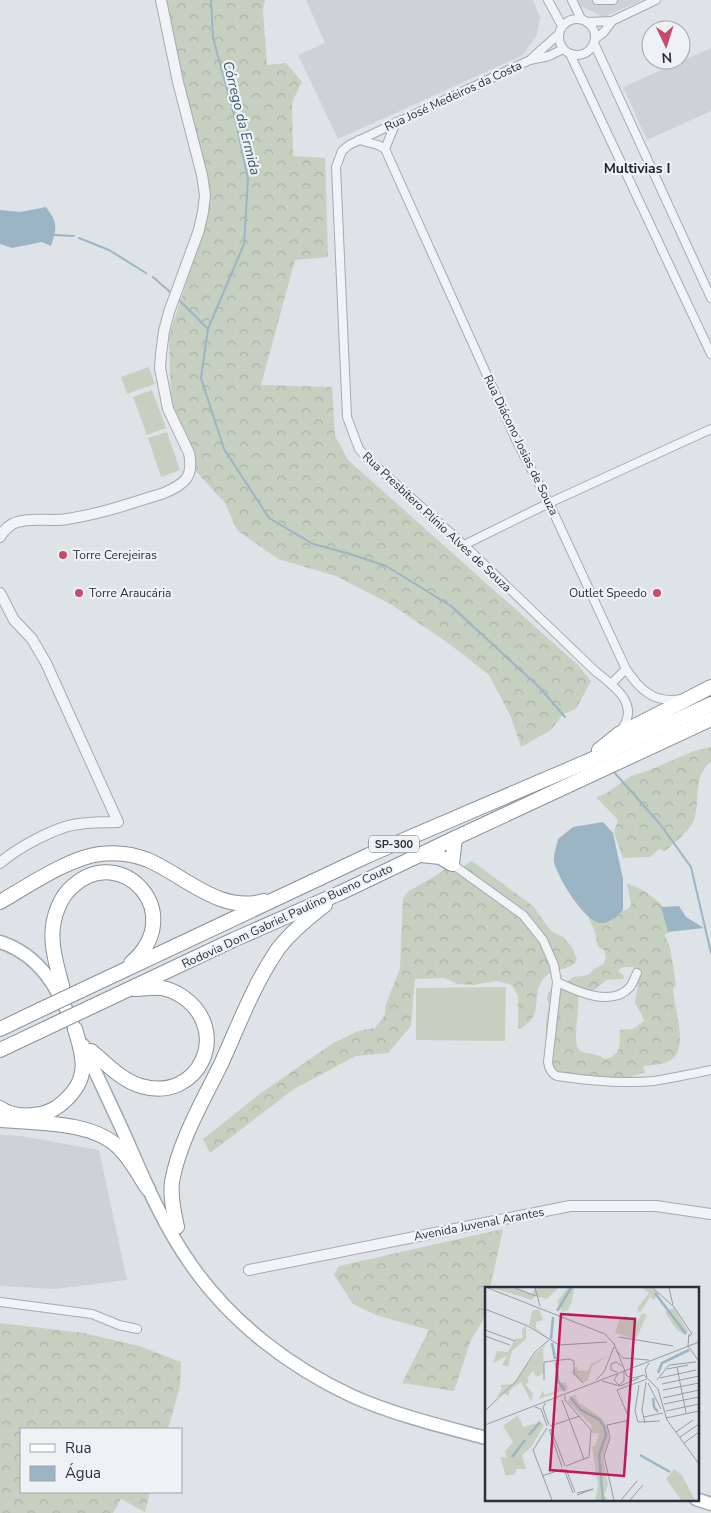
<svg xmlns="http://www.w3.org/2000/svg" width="711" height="1513" font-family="'Nunito Sans',sans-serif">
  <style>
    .built { fill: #cdd2d9 }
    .forest { fill: url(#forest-crowns); fill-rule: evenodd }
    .pitch { fill: #c6d0c0 }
    .water { fill: #9bb5c5 }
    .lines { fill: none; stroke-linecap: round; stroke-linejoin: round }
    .stream { stroke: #9bb5c5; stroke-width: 2 }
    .minor-casing { stroke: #a4aab1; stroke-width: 10 }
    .tertiary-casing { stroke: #a4aab1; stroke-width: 12 }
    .primary-casing { stroke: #9ea9b2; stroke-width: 15 }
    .motorway-casing { stroke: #87929d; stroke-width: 16 }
    .minor { stroke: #f1f3f6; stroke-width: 8 }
    .tertiary { stroke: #f1f3f6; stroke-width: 10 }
    .primary { stroke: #fff; stroke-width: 12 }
    .motorway { stroke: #fff; stroke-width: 14 }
    .motorway-bridge-casing { stroke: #87929d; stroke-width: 16; stroke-linecap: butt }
    .motorway-bridge { stroke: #fff; stroke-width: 14 }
    .poi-dot { fill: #c64a6c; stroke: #eef2f5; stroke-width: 2 }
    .labels { text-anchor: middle; stroke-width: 4.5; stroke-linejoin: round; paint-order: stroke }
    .shield { fill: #eef2f5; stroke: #636c74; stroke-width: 1 }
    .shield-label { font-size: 11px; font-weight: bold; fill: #28323d }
    .street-label { font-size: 12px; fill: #28323d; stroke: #eef2f5 }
    .poi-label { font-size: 12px; fill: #28323d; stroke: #eef2f5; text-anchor: start }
    .water-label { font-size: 14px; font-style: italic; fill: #35566e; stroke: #eef2f5 }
    .neighbourhood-label { font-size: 14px; font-weight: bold; fill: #1b232e; stroke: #eef2f5 }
    .inset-river { fill: none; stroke: #9bb5c5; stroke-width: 2.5 }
    .inset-road { fill: none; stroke: #959ca3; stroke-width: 1 }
    .view { fill: #c2185b; fill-opacity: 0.15; stroke: #c2185b; stroke-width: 2.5 }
    .inset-edge { fill: none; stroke: #28323d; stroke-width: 2.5 }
  </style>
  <defs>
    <pattern id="forest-crowns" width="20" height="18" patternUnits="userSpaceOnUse" patternTransform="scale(1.25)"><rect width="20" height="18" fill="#c6d0c0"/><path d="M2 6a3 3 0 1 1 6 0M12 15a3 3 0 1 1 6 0" fill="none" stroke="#aab3a6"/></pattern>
  </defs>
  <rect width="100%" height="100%" fill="#dee3e7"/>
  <g class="built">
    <path d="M306,0H533L540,17L537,35L523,55L338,139L298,55L325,43Z"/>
    <path d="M577,0H642L604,17L580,6Z"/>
    <path d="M711,48V111L647,140L623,87Z"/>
    <path d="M0,1135L21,1136L99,1150L127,1280L56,1289L0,1286Z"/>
  </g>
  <g class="forest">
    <path d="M165,0H265L263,10L267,65L286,63L302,82L292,102L293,156L325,158L328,257L295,260L261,385L332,387L335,436L348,460L578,665L591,681L576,709L563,714L551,730L521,747L511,717L489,675L448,643L392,605L336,576L278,559L237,530L225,503L191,466L171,403L169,336L204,228L211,199L207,174L187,97Z"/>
    <path d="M711,747V762C692,775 701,801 694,820C690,830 673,845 665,851L659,849L650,857L623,858L614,833L618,820L596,797L605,794L631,776L647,771L694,751Z"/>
    <path d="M472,861L533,906L551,931L563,937L572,947L577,960C570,971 553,968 544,978C529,995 547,1015 519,1029L518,1027V996L512,985L497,981L473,985L458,984L444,978L415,979L411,1026L388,1053L356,1056L294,1089L210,1153L203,1139L261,1093L333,1043L358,1031L375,1028L385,1015V1007L400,968L403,898L409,891L437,875L454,862L462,867Z"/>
    <path d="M627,884C640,886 665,903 668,916C670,921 669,927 669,933L665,934V936L670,947L676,985L673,988C673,1007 692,1053 667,1062C660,1065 651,1065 643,1066L645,1072L612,1083L559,1074L552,1065L546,1044V1021L549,1004L547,998L548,993L551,990L574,977L588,975L594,969L604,964L606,957L604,950L598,947L595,932L586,912L623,911L629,908L631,904ZM625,967H633C642,976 636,991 635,1003L641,1013L644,1021L633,1029L619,1030C621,1045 621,1056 604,1059C597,1052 585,1055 579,1050C572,1044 580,1006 578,995L581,991H593L606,980L623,979L624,976L619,972V969Z"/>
    <path d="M503,1229L490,1288H486V1305L483,1320L471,1340L454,1391L402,1383L429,1330L376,1315L353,1304L334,1275L339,1266Z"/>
    <path d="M0,1323L84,1333L139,1346L181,1362L180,1386L168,1429H21V1492H150L145,1512L121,1499L113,1513H0Z"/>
  </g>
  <g class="pitch">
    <path d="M149,367L155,384L127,394L121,377Z"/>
    <path d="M152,390L166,428L147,435L133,397Z"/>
    <path d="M167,432L180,470L161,477L148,438Z"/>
    <path d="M506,987L505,1041L416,1040V988Z"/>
  </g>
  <g class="water">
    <path d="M46,207C58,223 57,228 51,246L42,242L12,248L0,244V210L20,212Z"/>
    <path d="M603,822L613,833L623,879V910C616,916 610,924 600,923C583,920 558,878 554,862C553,855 557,845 558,839L573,827Z"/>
    <path d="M679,906L686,917L704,928L668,932L661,907Z"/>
  </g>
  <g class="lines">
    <g class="stream">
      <path d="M211,0L213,38L236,122L248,179L244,244L208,329L201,378L224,449L269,518L313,544L347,553L386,566L451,606L540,688L565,717"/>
      <path d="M55,235L74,236"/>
      <path d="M79,238L109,250L146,273"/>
      <path d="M153,277L170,292"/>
      <path d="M180,301L208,329"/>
      <path d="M614,772L660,824L691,867L711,953"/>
    </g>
    <defs>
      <g id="minor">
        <path d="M548,0L562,26"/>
        <path d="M572,0L581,19"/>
        <path d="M597,0H613"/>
        <circle cx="577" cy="37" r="18"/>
        <path d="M587,22L612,21L656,0"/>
        <path d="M595,39L604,32L612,21"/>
        <path d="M594,43L711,298"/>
        <path d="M563,49L549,56L530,60L349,145L342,151L336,167L347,417L359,449L369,460L464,545L595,671C614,686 641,704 621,730"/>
        <path d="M570,54L711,354"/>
        <path d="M532,58L559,34"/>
        <path d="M396,122L385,149L518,444L549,503L626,669C639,689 654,704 681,699"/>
        <path d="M359,140L378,145L385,149"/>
        <path d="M464,545L549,503L711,429"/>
        <path d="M611,684L626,669"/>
        <path d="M452,864L523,915L543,940L554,965L557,982L548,1062C549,1069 551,1073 557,1076C590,1081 621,1084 654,1081C673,1078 692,1074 711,1070"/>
        <path d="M557,982C576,991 612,1008 630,987C633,983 635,977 637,973"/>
        <path d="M0,1302L92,1314L119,1325L137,1329"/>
      </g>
      <g id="tertiary">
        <path d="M0,537C3,531 10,524 17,522C33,517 51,522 67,519C101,514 132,503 164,493C185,484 194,477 189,453L168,409L160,368L161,354L164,331L169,312L199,230L203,212L205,195L202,175L178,82L161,0"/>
        <path d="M0,593L14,620L32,639L46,663L118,822C105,822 92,822 79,824C57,826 17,848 0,863"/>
        <path d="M249,1270L570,1206H656L711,1214"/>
      </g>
      <g id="primary">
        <path d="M0,942C40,955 58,988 73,1025"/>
        <path d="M83,1045C97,1076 112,1107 126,1138C145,1182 164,1227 192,1266C232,1323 290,1367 352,1396C395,1415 441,1426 486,1438"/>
        <path d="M696,1499L711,1504"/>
      </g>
      <g id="motorway">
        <path d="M599,750L619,734L711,687"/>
        <path d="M421,855L440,857L452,864L455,838"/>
        <path d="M0,902C28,886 68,858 100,854C116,852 133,854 148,860C185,876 220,914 264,901"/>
        <path d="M80,991L369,855L586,762L711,704"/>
        <path d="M64,994C59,972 50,949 53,926C55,911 62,895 73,886C121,842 189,913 131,963"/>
        <path d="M91,1007L233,940L340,893L455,838L711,719"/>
        <path d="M0,1029L46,1007"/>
        <path d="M0,1050L55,1024"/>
        <path d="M91,1051C106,1063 122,1081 141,1086C199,1103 232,1031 183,997C177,993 169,989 162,988C153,987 144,989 135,989"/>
        <path d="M0,1108C13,1118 38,1117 52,1110C62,1105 75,1092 79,1082C87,1066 80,1046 75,1029"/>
        <path d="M0,1120C36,1123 96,1121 121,1150C132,1161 139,1176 148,1189"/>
        <path d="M177,1227C174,1213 170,1197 172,1182C179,1141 204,1099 222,1062C239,1024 254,984 278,949C291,932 308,918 325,905"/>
      </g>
    </defs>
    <use href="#minor" class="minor-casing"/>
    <use href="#tertiary" class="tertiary-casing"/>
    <use href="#primary" class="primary-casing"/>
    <use href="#motorway" class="motorway-casing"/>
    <use href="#minor" class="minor"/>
    <use href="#tertiary" class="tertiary"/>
    <use href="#primary" class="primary"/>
    <use href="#motorway" class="motorway"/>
    <defs>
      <g id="motorway-bridge">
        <path d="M46,1007L80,991"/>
        <path d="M55,1024L91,1007"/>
      </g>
    </defs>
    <use href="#motorway-bridge" class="motorway-bridge-casing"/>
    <use href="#motorway-bridge" class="motorway-bridge"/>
  </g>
  <g class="poi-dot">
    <circle cx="63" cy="555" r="5"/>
    <circle cx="79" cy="593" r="5"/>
    <circle cx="657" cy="593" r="5"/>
  </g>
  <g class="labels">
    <rect class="shield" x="369" y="835.5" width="50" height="17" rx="4"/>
    <g class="shield-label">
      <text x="394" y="848">SP-300</text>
    </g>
    <g class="street-label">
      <text transform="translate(453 96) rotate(-25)" y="4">Rua José Medeiros da Costa</text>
      <text transform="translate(521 445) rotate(64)" y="4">Rua Diácono Josias de Souza</text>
      <text transform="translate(437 522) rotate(43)" y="4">Rua Presbítero Plínio Alves de Souza</text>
      <text transform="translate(287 916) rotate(-25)" y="4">Rodovia Dom Gabriel Paulino Bueno Couto</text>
      <text transform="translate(479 1224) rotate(-11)" y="4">Avenida Juvenal Arantes</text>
    </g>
    <g class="poi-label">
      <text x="73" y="559">Torre Cerejeiras</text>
      <text x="89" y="597">Torre Araucária</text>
      <text x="647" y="597" text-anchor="end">Outlet Speedo</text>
    </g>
    <g class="water-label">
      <text transform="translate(242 118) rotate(76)" y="5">Córrego da Ermida</text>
    </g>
    <g class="neighbourhood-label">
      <text x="637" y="173">Multivias I</text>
    </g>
  </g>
  <g transform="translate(485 1287)">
    <rect width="214" height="214" fill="#dee3e7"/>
    <path d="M7,1H28L47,7L50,1H73L62,12L50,9L47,13ZM83,1H89L87,14L83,23L77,25L72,14ZM157,1H167L174,7L168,13L164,6L165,10L155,26L152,21L164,6ZM189,21L203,44L202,45L198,47L191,42L180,25ZM54,22L58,33L51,35V41L64,52L44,38L47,24ZM157,26L162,28L151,52L130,46L135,31L140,29L153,34ZM41,38V52L27,64L23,80L17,78L22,69L8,76L12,64L23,65L30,52L38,51L37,43ZM61,57L58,63L59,86L52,90L48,84L42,91L44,93L41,98L48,107L46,114L36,95L26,102L23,109L19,106L11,111L17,102L15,98L29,97L50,67ZM125,68L107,79L103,93L98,96L86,86L92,78L93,83L103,84L106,77ZM80,95L83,102L54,112L58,103L59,108L71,104L75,96ZM90,107L93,115L114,129L122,139L124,153L118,169L123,198L119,208L123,213H110L113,199L107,160L110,159L114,147L107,146L106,138L82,114ZM33,128L38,140L55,135L59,138L47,159L37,168L41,182H32L30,187L21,189L15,170L22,171L20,164L28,155L18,139ZM189,182L197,188L210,213H196L181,192Z" fill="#c6d0c0"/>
    <path class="inset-river" d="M170,6L201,47M72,24L86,1M66,52L68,30M67,56L70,72M71,75L73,94L80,104M173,86L177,76L204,63M85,110L96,123L115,133L119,140L121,148L114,168L118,213M168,111L169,120L173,125M44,148L55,135M155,168L185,185M27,170L40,153"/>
    <path class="inset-road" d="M3,1L120,47L129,57L142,89L149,91L159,88L173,102L182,133L214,177M30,1L51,9M50,1L55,19M168,1L189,20L207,47L203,50M184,1L188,18M0,22L43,39L74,58L122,55M0,43L30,54M204,47L203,59L213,73M0,49L25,58M134,50L188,59M132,64L138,71L164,73M192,80L201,126M182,82L203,78M132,85L126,83V77L131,75L137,79M133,87L129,93L134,98L139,94V85M162,90L160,83L164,76M175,91L211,83M59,93V75L84,72L89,74V86L98,96M111,93L119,85L129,60M172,93L184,78L211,75M117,94L135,99L154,91M163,96L176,122M177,97L214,89M154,98L150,124L153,135L175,134M178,103L214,96M80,108V113L106,143L104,170L81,179M178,111L214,103M77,113L99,172M60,116L58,121L64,138M179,117L214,110M50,120L56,122L62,139M0,124L31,94L50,65L64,53M181,124L214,117M159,130L178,126M181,131L214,124M160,136L157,123L161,95M0,138L214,55M65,139L95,129M62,141L48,163L67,213M64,142L77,180M66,142L80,179M191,145L208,133M195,150L214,137M199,156L214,145M79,182L88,206M81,182L90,205M57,189L78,182M92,206L108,202L92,208M129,213L119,169L125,151L122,138L141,134L144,131L132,103L162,92M136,213L152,194M145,213L158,198"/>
    <path class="view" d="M76,27L150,32L139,189L65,183Z"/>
    <rect width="214" height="214" class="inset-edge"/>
  </g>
  <rect x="20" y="1428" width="162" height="65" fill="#eef2f5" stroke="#9fa5ab"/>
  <rect x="30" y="1444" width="25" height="8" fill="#ffffff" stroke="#9fa5ab"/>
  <text x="65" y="1453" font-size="15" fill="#28323d">Rua</text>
  <rect x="30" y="1466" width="25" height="15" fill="#9bb5c5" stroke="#9fa5ab"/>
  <text x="65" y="1478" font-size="15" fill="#28323d">Água</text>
  <g transform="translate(666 45) rotate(176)"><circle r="24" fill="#eef2f5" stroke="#9fa5ab"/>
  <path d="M0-4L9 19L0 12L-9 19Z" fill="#c64a6c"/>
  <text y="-8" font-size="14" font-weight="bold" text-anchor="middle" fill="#28323d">N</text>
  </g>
</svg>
